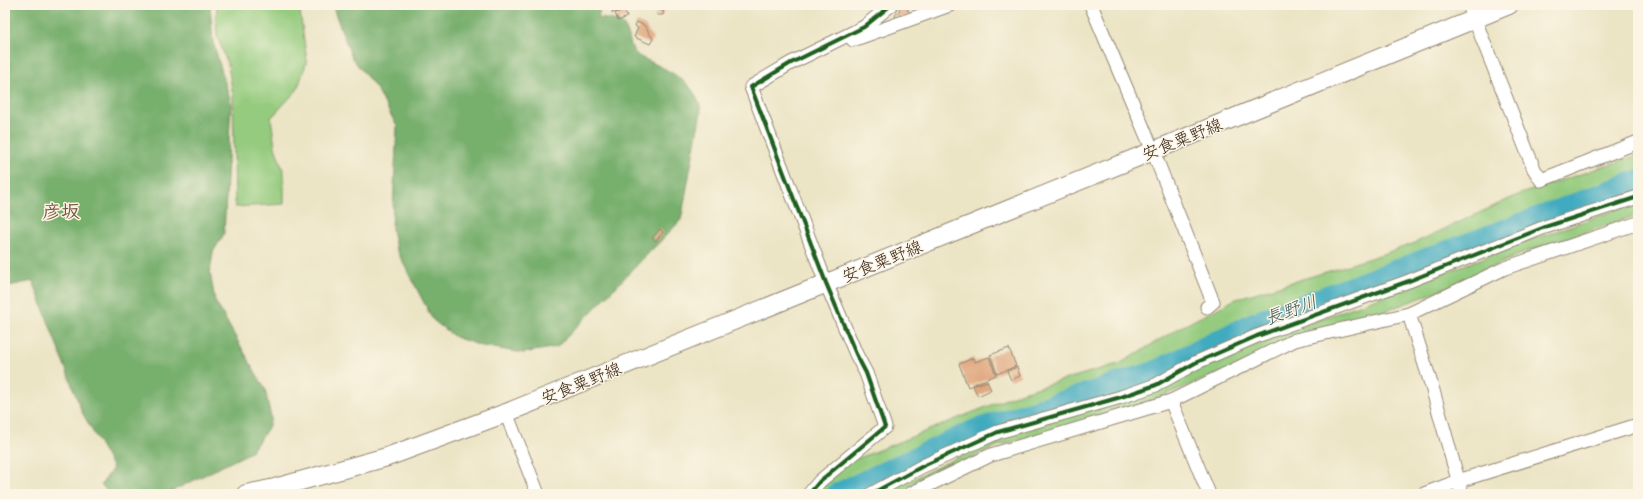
<svg xmlns="http://www.w3.org/2000/svg" width="1643" height="499" font-family="'Indie Flower','Klee One',sans-serif">
  <style>
    .green { fill: #94cb7e; stroke: #687a4e }
    .forest { fill: #77af6d; stroke: #596c46 }
    .lines { fill: none; stroke-linecap: round; stroke-linejoin: round }
    .river { stroke: #40aac0; stroke-width: 23 }
    .building { fill: #dfa57d }
    .street-casing { stroke: #938772; stroke-width: 15 }
    .secondary-casing { stroke: #938772; stroke-width: 20 }
    .street { stroke: #fff; stroke-width: 13 }
    .secondary { stroke: #fff; stroke-width: 18 }
    .cycleway-casing { stroke: #fcf5e5; stroke-width: 6 }
    .cycleway { stroke: #1b5e20; stroke-width: 4 }
    .labels { text-anchor: middle; stroke-width: 3; stroke-linejoin: round; paint-order: stroke }
    .street-label { font-size: 17px; fill: #3b2a1e; stroke: #fcf5e5 }
    .water-label { font-size: 18px; font-style: italic; fill: #3d5d5f; stroke: #fcf5e5 }
    .quarter-label { font-size: 19px; font-weight: bold; fill: #74553f; stroke: #fcf5e5 }
  </style>
  <rect width="100%" height="100%" fill="#fcf5e5"/>
  <filter id="ink" filterUnits="userSpaceOnUse"><feTurbulence type="fractalNoise" baseFrequency=".025" numOctaves="2"/><feDisplacementMap in="SourceGraphic" scale="8" xChannelSelector="R" yChannelSelector="G"/><feConvolveMatrix kernelMatrix="1 2 1 2 8 2 1 2 1" color-interpolation-filters="sRGB"/></filter>
  <filter id="wash" filterUnits="userSpaceOnUse"><feTurbulence type="fractalNoise" baseFrequency=".012" numOctaves="4" result="noise"/><feDisplacementMap in="SourceGraphic" scale="16" xChannelSelector="R" yChannelSelector="G"/><feGaussianBlur stdDeviation="0.9" result="paint"/><feColorMatrix in="noise" values="0 0 0 0 0 0 0 0 0 0 0 0 0 0 0 0 0 1.4 0 .05"/><feComposite in="paint" operator="in"/></filter>
  <g filter="url(#wash)">
    <rect width="100%" height="100%" fill="#ebe4c5"/>
    <g class="green">
      <path d="M217,5H299L307,61L297,90L271,118L275,147L284,173V204L235,207L233,96L228,65L217,36L216,16Z"/>
      <path d="M1638,155V179L1245,321L1153,367L1013,413L945,441L859,478L836,494H800L839,466L1026,391L1121,363L1179,328L1238,298L1333,270L1410,245L1520,194Z"/>
      <path d="M1638,202V215L1528,251L1431,294L1385,311L1308,333L1243,364L1116,414L997,446L896,494H883L999,437L1160,388L1234,352L1528,241Z"/>
    </g>
    <g class="forest">
      <path d="M5,5H210L213,42L231,103L224,234L213,252L210,272L215,301L265,389L271,418L268,428L251,452L172,491L163,494H111L101,485L113,468L82,412L33,281L9,286L5,277Z"/>
      <path d="M332,5H601L598,18C604,19 611,19 617,21C631,25 627,45 636,54C640,58 648,60 653,63C674,73 697,85 701,111L681,220L557,347L523,353L482,346L455,337L433,320L396,249L392,229L397,126L376,88L352,58Z"/>
    </g>
    <g class="lines">
      <path class="river" d="M838,494L977,430L1153,373L1253,324L1638,181"/>
    </g>
    <g id="blocks">
      <g class="building">
        <path d="M613,5H632L612,13Z"/>
        <path d="M648,5H664L663,15H657L658,7Z"/>
        <path d="M905,5L910,14L897,20L895,15L900,10L899,8Z"/>
        <path d="M624,10L627,17L618,21L615,13Z"/>
        <path d="M637,22L645,26L653,39L650,44L634,37L638,28L635,26Z"/>
        <path d="M660,229L663,232L656,241L652,238Z"/>
        <path d="M1009,348L1016,366L997,374L990,355Z"/>
        <path d="M989,357L996,375L968,387L959,364L973,358L975,362Z"/>
        <path d="M1017,367L1020,376L1011,380L1007,371Z"/>
        <path d="M987,381L991,390L978,396L973,386Z"/>
      </g>
    </g>
  </g>
  <g filter="url(#ink)">
    <use href="#blocks" fill-opacity="0" stroke="#938772" stroke-width="1"/>
    <g class="lines">
      <defs>
        <g id="street">
          <path d="M1091,5L1153,151L1213,302L1207,307"/>
          <path d="M1469,5L1534,169L1541,180L1638,142"/>
          <path d="M853,40L950,5"/>
          <path d="M1409,314L1432,387L1462,494"/>
          <path d="M1171,401L1209,494"/>
          <path d="M506,413L538,494"/>
          <path d="M809,494L820,481L885,427L866,373L856,354L826,283L751,87L791,63L864,27L891,5"/>
          <path d="M871,494L923,466L998,432L1121,397L1156,385L1195,363L1257,336L1409,281L1545,227L1638,197"/>
          <path d="M910,494L991,455L1171,401L1295,340L1409,314L1505,268L1638,223"/>
          <path d="M1424,494L1458,481L1638,425"/>
        </g>
        <path id="secondary" d="M246,494L275,488L387,457L506,413L1153,151L1509,5"/>
      </defs>
      <use href="#street" class="street-casing"/>
      <use href="#secondary" class="secondary-casing"/>
      <use href="#street" class="street"/>
      <use href="#secondary" class="secondary"/>
      <defs>
        <g id="cycleway">
          <path d="M809,494L820,481L885,427L866,373L856,354L826,283L751,87L791,63L864,27L891,5"/>
          <path d="M871,494L923,466L998,432L1121,397L1156,385L1195,363L1257,336L1409,281L1545,227L1638,197"/>
        </g>
      </defs>
      <use href="#cycleway" class="cycleway-casing"/>
      <use href="#cycleway" class="cycleway"/>
    </g>
  </g>
  <g class="labels">
    <g class="street-label">
      <text transform="translate(1182 139) rotate(-22)" y="6">安食粟野線</text>
      <text transform="translate(882 261) rotate(-22)" y="6">安食粟野線</text>
      <text transform="translate(581 383) rotate(-22)" y="6">安食粟野線</text>
    </g>
    <g class="water-label">
      <text transform="translate(1291 310) rotate(-20)" y="6">長野川</text>
    </g>
    <g class="quarter-label">
      <text x="61" y="218">彦坂</text>
    </g>
  </g>
  <rect width="1643" height="499" fill="none" stroke="#fcf5e5" stroke-width="20"/>
</svg>
